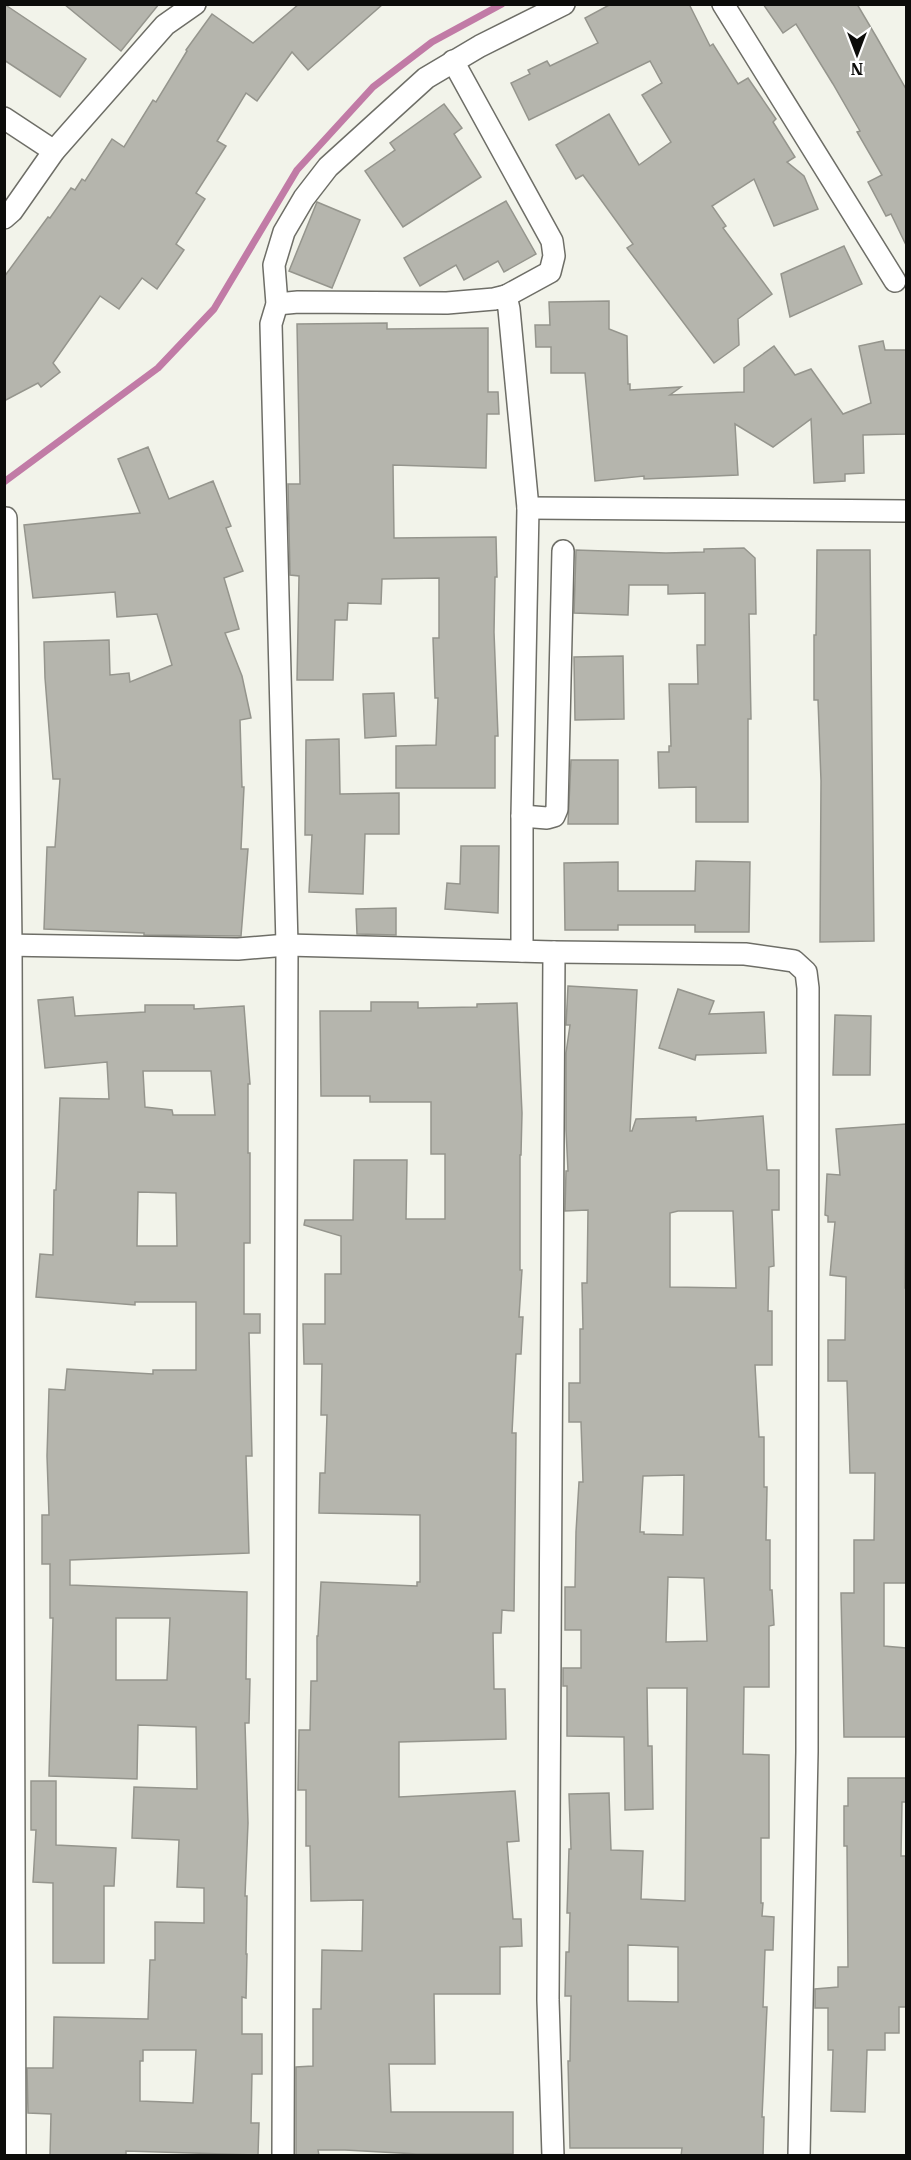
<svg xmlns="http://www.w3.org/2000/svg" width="911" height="2160" font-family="'IBM Plex Serif',serif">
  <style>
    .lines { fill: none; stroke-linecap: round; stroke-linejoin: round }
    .stream { stroke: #c17ba6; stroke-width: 7 }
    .building { fill: #b5b5ad; stroke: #95958d; stroke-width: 1.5; fill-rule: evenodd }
    .minor-casing { stroke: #6e6e67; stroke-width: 24 }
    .minor { stroke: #fff; stroke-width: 21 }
  </style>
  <rect width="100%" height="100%" fill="#f2f3ea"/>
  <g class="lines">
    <path class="stream" d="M4,482L158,368L214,309L297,170L373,87L432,42L502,4"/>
  </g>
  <g class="building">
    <path d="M4,4L86,59L60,97L4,60Z"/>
    <path d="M64,4H159L121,51Z"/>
    <path d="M299,4H383L308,70L292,52L257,101L246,93L217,141L226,146L196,193L205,199L176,244L184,250L157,289L142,278L119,309L100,296L53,363L60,372L41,387L38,383L4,401V277L48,217L50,218L71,188L75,190L82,179L85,181L112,139L124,147L153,100L156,102L187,51L186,50L212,14L253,43Z"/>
    <path d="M611,4H689L710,46L713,44L738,84L748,78L776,119L773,122L795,157L787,162L804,176L818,209L774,226L754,179L712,206L726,226L723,228L772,294L738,319L739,345L714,363L627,248L633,244L583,175L576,179L556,145L609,114L639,165L671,142L642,95L662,83L650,61L529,120L511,83L530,74L528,70L547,61L550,66L598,43L585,18Z"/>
    <path d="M763,4H857L877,38L906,89V245L891,214L886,216L868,182L882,175L857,132L860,131L833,84L796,24L783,33Z"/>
    <path d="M444,104L462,128L454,134L481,177L403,227L365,171L395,150L390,143Z"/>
    <path d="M506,201L536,254L504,272L498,261L464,280L456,265L420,286L404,258Z"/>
    <path d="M317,202L360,220L332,288L289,271Z"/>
    <path d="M844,246L862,284L790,317L781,274Z"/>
    <path d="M609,301V329L627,336L628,384H630V390L681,387L670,395L744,392V368L774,346L795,375L811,369L843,414L871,403L859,346L883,341L885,350H906V434L863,435L864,473L845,474V481L814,483L811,419L773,447L735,424L738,475L644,479V476L595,481L585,373H551V347H536L535,325H550L549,302Z"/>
    <path d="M387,323V329L488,328V392H498L499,414H487L486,468L393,465L394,538L496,537L497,577H495L494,632L498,736H495V788H396V746L436,745L438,698H435L433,638H439V578L382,579L381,604L348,603L347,620H335L333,680H297L299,576L290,575L288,484H300L297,324Z"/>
    <path d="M148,447L169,499L213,481L231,526L226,528L243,571L224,578L239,629L225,633L242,676L251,718L240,720L242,787H244L241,849H248L241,936L144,935V933L44,929L47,847H55L60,779H53L45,678L44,642L109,640L110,675L129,673L130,682L172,665L157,614L117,617L115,592L33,598L24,525L140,513L118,459Z"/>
    <path d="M744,548L755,558L756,614H749L751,719H748V822H696V787L659,788L658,752H669V746H671L669,684H698L697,645H705V593L668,594V585H629L628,615L574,613L576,550L666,553L704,552V549Z"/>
    <path d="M817,550H870L874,941L820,942L821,781L818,700H814V635H816Z"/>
    <path d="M623,656L624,719L575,720L574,657Z"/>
    <path d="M394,693L396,736L365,738L363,694Z"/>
    <path d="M339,739L340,794L399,793V834H365L363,894L309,892L312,835H305L306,740Z"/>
    <path d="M571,760H618V824H568Z"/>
    <path d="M461,846H499L498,913L445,909L447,883L460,884Z"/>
    <path d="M696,861L750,862L749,932H695V925H618V930H565L564,863L618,862V891H695Z"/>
    <path d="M396,908V935L357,934L356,909Z"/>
    <path d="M568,986L637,990L630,1131H632L636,1119L696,1117V1121L763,1116L767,1170H779V1210H772L774,1266L769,1267L768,1311H772V1365H755L759,1437H764V1487H767L766,1540H770V1590H772L774,1625L769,1626V1687H744L743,1754L769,1755V1838H761V1903H763L762,1916L774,1917L773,1950H765L763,2007H767L762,2117H764L763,2156H681L682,2148H570L568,2061H570L571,1996H565L566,1952H569L570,1913H567L569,1849H571L569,1794L609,1793L611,1850L643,1851L641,1899L685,1901L687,1688H647L648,1746H652L653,1809L625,1810L624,1737L567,1736V1686H563V1668H581V1630H565V1587H575L576,1532L579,1482H583L581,1422H569V1383H580V1329H583L582,1283H587L588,1210L565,1211L566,1171H568L566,1130V1053L570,1025H566ZM678,1211H733L736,1288L670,1287V1213ZM684,1475L683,1535L644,1534V1532H640L643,1476ZM668,1577L704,1578L707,1641L666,1642ZM628,1945L678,1947V2002L628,2001Z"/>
    <path d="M678,989L714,1001L709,1014L764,1012L766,1053L696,1055L695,1060L659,1048Z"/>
    <path d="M73,997L75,1016L145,1012V1005H194V1009L244,1006L250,1084H248V1153H250V1243H244V1314H260V1333H249L252,1456H246L249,1553L70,1560V1585L247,1592L246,1679H250L249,1723H245L248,1823L245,1896H247L246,1954H247L246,1998L242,1997V2034H262V2074H252L251,2123H259L258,2155L126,2151V2156H50L51,2114L28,2113L27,2068H53L54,2017L148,2019L150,1960H155V1922L204,1923V1888L177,1887L179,1840L132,1838L134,1787L197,1789L196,1727L138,1725L137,1779L49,1776L53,1618H50V1564H42V1515H49L47,1456L49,1389L65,1390L67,1369L153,1374V1370H196V1302H135V1305L36,1297L40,1254L53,1255L54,1190H56L60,1098L109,1099L107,1062L45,1068L38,1000ZM143,1071H211L215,1115H173L172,1110L145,1107ZM138,1192L176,1193L177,1246H137ZM116,1618H170L167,1680H116ZM143,2050H196L193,2103L140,2101V2061H143Z"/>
    <path d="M371,1002H418V1008L477,1007V1004L517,1003L522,1113L521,1155H520V1270H522L519,1317H523L521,1354H516L512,1433H516L514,1611L502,1610L501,1633H493L494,1689H505L506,1739L399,1742V1797L515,1791L519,1841L507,1842L513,1919H521L522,1946L500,1947V1994H434L435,2064H389L391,2112H513V2154H417L345,2150H318L319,2155H296V2067L313,2066V2009H321L322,1950L362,1951L363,1900L311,1901L310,1846H306V1790H298L299,1730H310L311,1681H317V1636H318L321,1582L417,1586V1582H420V1515L319,1513L320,1473H325L327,1415H321L322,1364H304L303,1324H325V1274H341V1236L304,1225L305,1220H353L354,1160H407L406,1219H445V1154H431V1102H370V1096H321L320,1011H371Z"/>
    <path d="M835,1015L871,1016L870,1075H833Z"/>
    <path d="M906,1124L905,1288H906V1583H884V1646L906,1648V1737H844L841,1593H854V1540H874L875,1473H850L847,1381H828V1340H845L846,1277L830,1275L835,1222H828V1216L825,1215L827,1174L840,1175L836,1129Z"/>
    <path d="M848,1778H906V1802H902L901,1856H906V2007H899V2033H885V2050H867L865,2112L831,2111L833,2050H828V2008H815V1989L838,1987V1967H848L847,1846H844V1806H848Z"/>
    <path d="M31,1781H56V1845L116,1848L114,1886H104V1963H53V1883L33,1882L36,1830H31Z"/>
  </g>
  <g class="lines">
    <defs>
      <g id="minor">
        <path d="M723,4L895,281"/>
        <path d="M453,61L552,241L554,256L550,272L506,296"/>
        <path d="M4,118L54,151"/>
        <path d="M4,218L12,211L54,151L165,25L195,4"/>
        <path d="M277,304L298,302L447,303L494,299L506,296L509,309L528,508L522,816V951"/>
        <path d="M528,508L906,511"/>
        <path d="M4,519L6,518L11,945L15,2156"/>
        <path d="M522,816L547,818L554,816L557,809L563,551"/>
        <path d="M4,945L238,949L287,945L554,952L745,954L794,961L806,972L808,988L807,1752L799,2156"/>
        <path d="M283,2156L287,945L271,324L277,304L274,265L284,232L304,198L328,167L426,78L480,46L564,4"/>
        <path d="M553,2156L548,2000L554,952"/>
      </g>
    </defs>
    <use href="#minor" class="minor-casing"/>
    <use href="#minor" class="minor"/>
  </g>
  <rect width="911" height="2160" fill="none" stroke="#0c0c0a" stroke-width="12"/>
  <g transform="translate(857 54) rotate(180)" stroke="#ffffff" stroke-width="4.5" paint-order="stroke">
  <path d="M0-4.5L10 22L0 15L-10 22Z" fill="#0c0c0a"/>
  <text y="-9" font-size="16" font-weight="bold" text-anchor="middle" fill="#0c0c0a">N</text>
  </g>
</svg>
